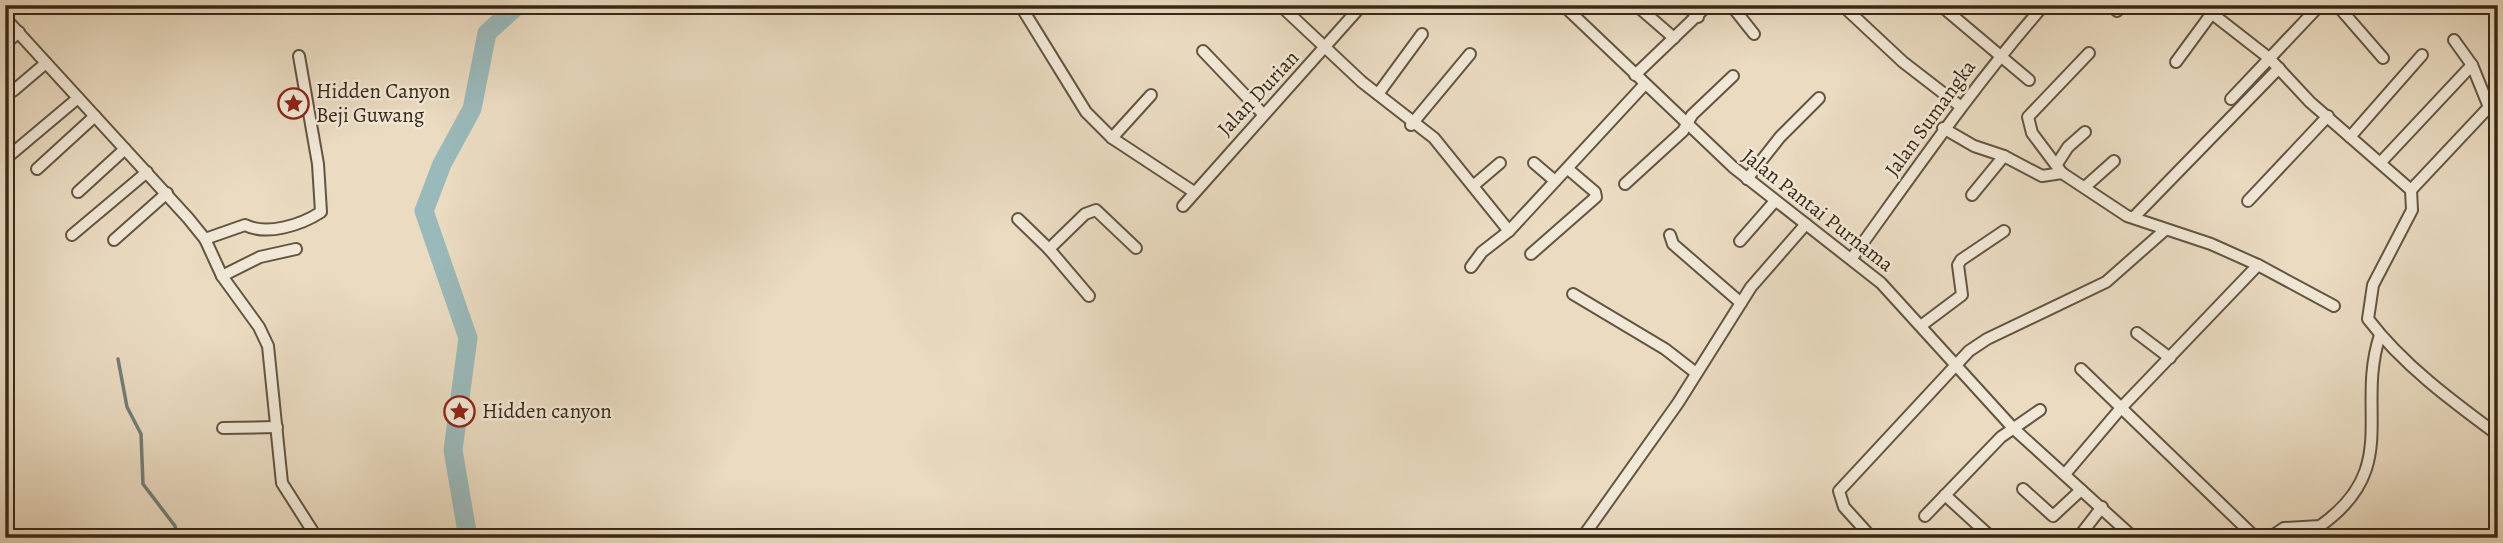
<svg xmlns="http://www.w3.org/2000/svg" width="2503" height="543" font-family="Alegreya,serif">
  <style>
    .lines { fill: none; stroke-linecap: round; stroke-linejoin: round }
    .stream { stroke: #737f78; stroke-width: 3.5 }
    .river { stroke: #9ab9ba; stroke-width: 19 }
    .minor-casing { stroke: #645541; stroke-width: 14 }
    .minor { stroke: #f1e8d7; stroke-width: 10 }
    .labels { text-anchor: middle; stroke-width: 5; stroke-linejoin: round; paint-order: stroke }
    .poi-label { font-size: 21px; fill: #382816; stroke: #f1e8d7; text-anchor: start }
    .street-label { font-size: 21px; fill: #382816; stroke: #f1e8d7 }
  </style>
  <rect width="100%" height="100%" fill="#eadbc1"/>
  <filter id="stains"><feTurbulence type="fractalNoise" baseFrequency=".00286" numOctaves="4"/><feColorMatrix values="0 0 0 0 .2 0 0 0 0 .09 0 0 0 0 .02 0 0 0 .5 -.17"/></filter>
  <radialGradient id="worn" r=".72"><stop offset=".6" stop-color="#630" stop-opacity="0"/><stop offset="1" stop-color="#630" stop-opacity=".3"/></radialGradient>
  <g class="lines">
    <path class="stream" d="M118,359L127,407L141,434L143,484L175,526L178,538"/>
    <path class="river" d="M468,538L453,450L468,338L424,211L442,164L472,109L487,33L518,5"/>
    <defs>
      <g id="minor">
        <path d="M1020,5L1086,112L1112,138L1194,192"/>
        <path d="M1280,5L1362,82L1434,138L1509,231"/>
        <path d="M1563,5L1733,167L1881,283L2013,428L2134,538"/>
        <path d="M1636,5L1674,38"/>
        <path d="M1686,5L1698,17"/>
        <path d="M1731,5L1754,34"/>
        <path d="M1842,5L1903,62L1960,106"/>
        <path d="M1940,5L2029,80"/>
        <path d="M2111,5L2117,11"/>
        <path d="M2201,5L2269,58L2310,102L2411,190L2412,210L2373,285L2368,319C2403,365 2452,401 2498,435"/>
        <path d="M2337,5L2383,58"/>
        <path d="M2496,5L2498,7"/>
        <path d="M5,18L188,218L205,239L222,276L259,327L268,346L282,483L317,538"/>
        <path d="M5,44L19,32"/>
        <path d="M1203,51L1263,114"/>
        <path d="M2176,62L2212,13"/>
        <path d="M1635,75L1708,5"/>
        <path d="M13,91L46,63"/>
        <path d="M1378,94L1422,34"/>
        <path d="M2231,99L2320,5"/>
        <path d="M1411,125L1470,54"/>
        <path d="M1943,128L1974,146L2004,156L2042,176L2062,173L2127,216L2211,244L2258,265L2334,306"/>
        <path d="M2350,137L2422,55"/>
        <path d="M1112,138L1151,95"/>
        <path d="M9,156L78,98"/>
        <path d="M2381,162L2472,65"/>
        <path d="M1534,163L1555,181"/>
        <path d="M2057,164L2068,147L2085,132"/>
        <path d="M37,169L95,116"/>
        <path d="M2062,173L2032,133L2028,117L2089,53"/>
        <path d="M1747,179L1780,137L1819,98"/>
        <path d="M1625,184L1683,131L1692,115L1733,76"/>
        <path d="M1473,186L1500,163"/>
        <path d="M2086,186L2114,161"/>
        <path d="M2411,190L2489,107L2472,65L2454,40"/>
        <path d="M78,192L125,149"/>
        <path d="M1972,195L2004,156"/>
        <path d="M2248,201L2328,116"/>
        <path d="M1183,206L1362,5"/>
        <path d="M2134,217L2279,68"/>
        <path d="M1018,219L1049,249L1089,296"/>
        <path d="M72,235L147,172"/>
        <path d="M1670,235L1673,244L1741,303"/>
        <path d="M205,239L245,225C267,236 301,225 321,212L318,164L299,56"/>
        <path d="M114,240L167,193"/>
        <path d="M1740,241L1775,201"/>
        <path d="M1049,249L1085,214L1096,210L1136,248"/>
        <path d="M1531,254L1596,197L1595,192L1568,169"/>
        <path d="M1852,258C1915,171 1974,85 2044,5"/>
        <path d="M1471,267L1482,252L1509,231L1645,84"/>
        <path d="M222,276L260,257L296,249"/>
        <path d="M1573,294L1665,349L1696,373"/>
        <path d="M1922,325L1962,295L1958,265L1961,260L2004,231"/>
        <path d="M2137,333L2170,358"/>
        <path d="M2081,369L2256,538"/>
        <path d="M223,428L277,427"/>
        <path d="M2065,474L2121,408L2258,265"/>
        <path d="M2023,489L2053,516L2081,490"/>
        <path d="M1945,495L1992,538"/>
        <path d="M1925,516L2001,437L2040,410"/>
        <path d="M1582,538L1678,403L1751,287L1806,224"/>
        <path d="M1872,538L1844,507L1839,491L1969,351L1987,339L2106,282L2165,230"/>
        <path d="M2078,538L2102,507"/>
        <path d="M2269,538L2284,528L2320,526C2402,468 2355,411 2380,335"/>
      </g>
    </defs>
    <use href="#minor" class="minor-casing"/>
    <use href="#minor" class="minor"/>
  </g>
  <defs>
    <symbol id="sight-ring" viewBox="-11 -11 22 22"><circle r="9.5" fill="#f1e8d7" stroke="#8f2418" stroke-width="1.5"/><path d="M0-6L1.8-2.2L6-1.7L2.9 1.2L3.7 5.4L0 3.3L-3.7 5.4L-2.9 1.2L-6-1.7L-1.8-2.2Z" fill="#8f2418"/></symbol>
  </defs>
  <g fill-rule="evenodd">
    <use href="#sight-ring" x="276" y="86" width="35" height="35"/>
    <use href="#sight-ring" x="442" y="394" width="35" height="35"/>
  </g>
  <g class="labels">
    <g class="poi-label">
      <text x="316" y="98">Hidden Canyon<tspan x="316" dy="24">Beji Guwang</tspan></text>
      <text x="482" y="418">Hidden canyon</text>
    </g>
    <g class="street-label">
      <text transform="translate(1258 93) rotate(-47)" y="7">Jalan Durian</text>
      <text transform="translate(1930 118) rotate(-54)" y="7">Jalan Sumangka</text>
      <text transform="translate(1818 210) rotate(38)" y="7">Jalan Pantai Purnama</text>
    </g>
  </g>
  <rect width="2503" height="543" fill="none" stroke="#eadbc1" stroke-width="28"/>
  <rect x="7" y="7" width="2489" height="529" fill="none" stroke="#382816" stroke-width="3.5"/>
  <rect x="14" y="14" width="2475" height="515" fill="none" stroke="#382816" stroke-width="2"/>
  <rect width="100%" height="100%" filter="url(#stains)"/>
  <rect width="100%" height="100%" fill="url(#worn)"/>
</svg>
